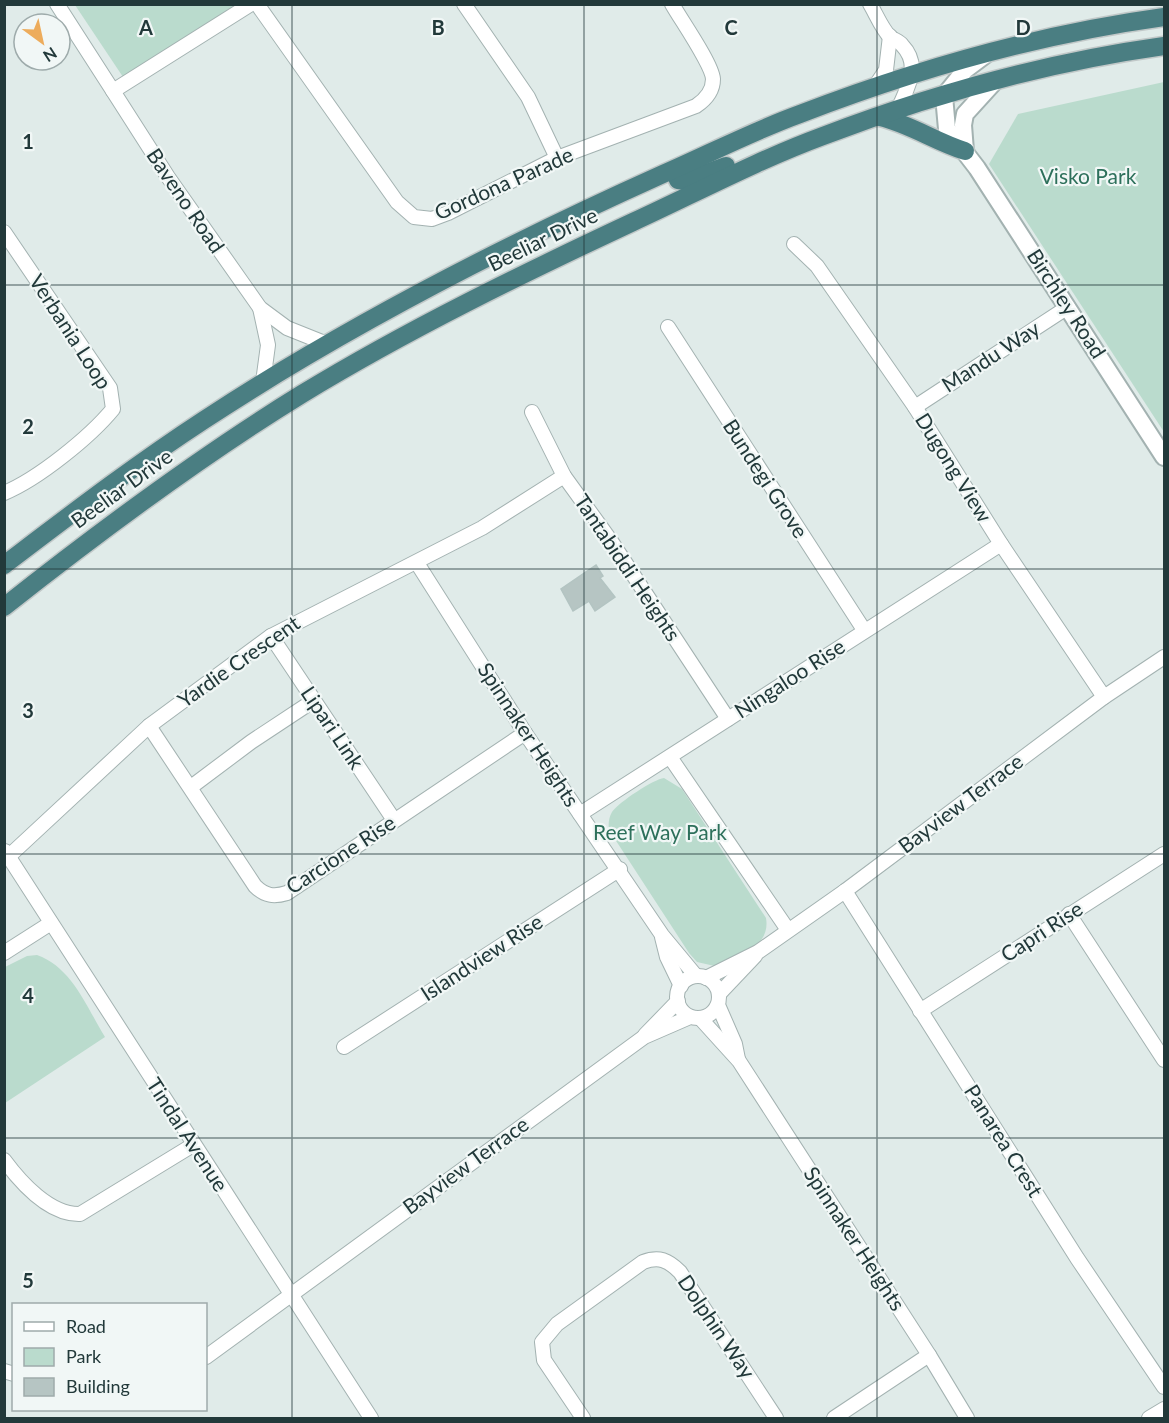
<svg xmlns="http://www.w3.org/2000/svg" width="1169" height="1423" font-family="Lato,sans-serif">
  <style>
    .green { fill: #badbcd }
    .building { fill: #b6c5c3; stroke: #b3c4c2; stroke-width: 1.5 }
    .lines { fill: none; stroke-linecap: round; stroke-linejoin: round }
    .minor-casing { stroke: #a3b2b1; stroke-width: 16 }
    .tertiary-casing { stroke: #a3b2b1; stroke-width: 20 }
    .trunk-casing { stroke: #c1c8c8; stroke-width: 21 }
    .minor { stroke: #fff; stroke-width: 14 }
    .tertiary { stroke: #fff; stroke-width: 16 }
    .trunk { stroke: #4a7e82; stroke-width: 18 }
    .grid { fill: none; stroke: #22393a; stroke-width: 1.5; stroke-opacity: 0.55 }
    .labels { text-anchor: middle; stroke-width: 4.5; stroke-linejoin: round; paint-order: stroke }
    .park-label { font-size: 21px; fill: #2d705b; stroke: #f1f7f6 }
    .street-label { font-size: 21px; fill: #22393a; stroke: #f1f7f6 }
    .grid-label { font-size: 20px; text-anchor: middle; font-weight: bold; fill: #22393a; stroke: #f1f7f6; stroke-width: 4.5; stroke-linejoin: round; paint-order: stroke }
  </style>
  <rect width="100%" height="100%" fill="#e0ebe9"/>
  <g class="green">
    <path d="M75,5H235L123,77Z"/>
    <path d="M1164,82V432L989,164L1018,114Z"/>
    <path d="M664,778L682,789L766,918C771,946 740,956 719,967L697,962L689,953L609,830C608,824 609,817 612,812C619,802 654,779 664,778Z"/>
    <path d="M37,955C72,967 87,1008 105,1037L5,1103V967L27,956Z"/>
  </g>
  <path class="building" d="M596,565L603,576L600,578L615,597L595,611L589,601L573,611L561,589Z"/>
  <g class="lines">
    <defs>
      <g id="minor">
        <path d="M57,4L113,91L251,4"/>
        <path d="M257,4L397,202L414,217L432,219L448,213L557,158L696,106C705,100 713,91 713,79C712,64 681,20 672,4"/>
        <path d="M464,4L528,97L557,158"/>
        <path d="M870,4C876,14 882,29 890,37C894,40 899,41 902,45C922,66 907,87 898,110"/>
        <path d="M874,88L886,70L890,36"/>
        <path d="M113,91L168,177L260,308L287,328L327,344"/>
        <path d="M4,232L110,388L113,409C90,437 38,479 4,493"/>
        <path d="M794,244L817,266L915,407L1001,544L1104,697"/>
        <path d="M260,308L268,345L263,382"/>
        <path d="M668,327L864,630"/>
        <path d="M915,407L1068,307"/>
        <path d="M532,412L564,476L611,541L728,719"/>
        <path d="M417,563L525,733L662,935L696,976"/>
        <path d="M271,636L394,820"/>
        <path d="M149,726L255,886C265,896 274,897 287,893L525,733"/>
        <path d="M670,757L788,930"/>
        <path d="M191,787L251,742L313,701"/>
        <path d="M580,814L1001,544"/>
        <path d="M5,851L371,1418"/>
        <path d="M8,857L149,726L271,636L482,528L564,476"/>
        <path d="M845,891L1077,1258L1164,1387"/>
        <path d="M1069,914L1164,1060"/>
        <path d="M662,937L667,957L681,986"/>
        <path d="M4,953L51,923"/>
        <circle cx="698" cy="997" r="21"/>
        <path d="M706,978L758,952L845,891L1104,697L1164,657"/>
        <path d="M719,994L755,956"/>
        <path d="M718,1005L735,1044L738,1059"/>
        <path d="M920,1011L1164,854"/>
        <path d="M700,1018L739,1061L929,1355L967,1418"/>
        <path d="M645,1035L678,1001"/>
        <path d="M344,1047L620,869"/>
        <path d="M4,1160C21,1183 50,1215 80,1214L193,1145"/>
        <path d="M206,1357L644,1037L690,1017"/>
        <path d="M4,1371L14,1374"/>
        <path d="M583,1418L544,1360L542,1342L557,1324L643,1262C659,1256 668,1260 680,1272L776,1418"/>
        <path d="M834,1418L929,1355"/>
        <path d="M1149,1418L1164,1409"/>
      </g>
      <g id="tertiary">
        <path d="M985,55L965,70L944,96L947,129L977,168L1164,457"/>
        <path d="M965,151L963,125L965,114L995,81"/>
      </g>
      <g id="trunk">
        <path d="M880,117C910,124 936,142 965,151"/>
        <path d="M674,170L678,180L685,181L726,166"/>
        <path d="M4,565C70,515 135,465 204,420C350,324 505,245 663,174C709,154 753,131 800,114C917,69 1040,34 1164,17"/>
        <path d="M4,607C100,531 198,458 302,394C409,329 520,275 633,222C696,193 758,160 823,136C933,94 1049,62 1164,46"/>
      </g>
    </defs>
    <use href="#minor" class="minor-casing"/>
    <use href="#tertiary" class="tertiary-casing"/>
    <use href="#trunk" class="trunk-casing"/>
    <use href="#minor" class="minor"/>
    <use href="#tertiary" class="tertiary"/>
    <use href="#trunk" class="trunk"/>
  </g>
  <path class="grid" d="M292,4V1418M584,4V1418M877,4V1418M4,285H1164M4,569H1164M4,854H1164M4,1138H1164"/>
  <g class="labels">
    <g class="park-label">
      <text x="1088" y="184">Visko Park</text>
      <text x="660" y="840">Reef Way Park</text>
    </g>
    <g class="street-label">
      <text transform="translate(504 184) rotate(-24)" y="7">Gordona Parade</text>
      <text transform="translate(185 201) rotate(56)" y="7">Baveno Road</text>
      <text transform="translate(543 240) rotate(-26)" y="7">Beeliar Drive</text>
      <text transform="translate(1066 304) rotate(57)" y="7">Birchley Road</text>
      <text transform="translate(70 332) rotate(57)" y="7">Verbania Loop</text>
      <text transform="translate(991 357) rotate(-33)" y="7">Mandu Way</text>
      <text transform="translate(953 468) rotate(58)" y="7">Dugong View</text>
      <text transform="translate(765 479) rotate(57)" y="7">Bundegi Grove</text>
      <text transform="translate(122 489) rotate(-36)" y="7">Beeliar Drive</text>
      <text transform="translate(627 568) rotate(56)" y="7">Tantabiddi Heights</text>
      <text transform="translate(239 662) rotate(-35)" y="7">Yardie Crescent</text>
      <text transform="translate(790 679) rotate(-33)" y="7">Ningaloo Rise</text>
      <text transform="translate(332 728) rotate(56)" y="7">Lipari Link</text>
      <text transform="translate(528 735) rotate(57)" y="7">Spinnaker Heights</text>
      <text transform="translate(961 804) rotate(-37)" y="7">Bayview Terrace</text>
      <text transform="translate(341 855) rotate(-33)" y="7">Carcione Rise</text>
      <text transform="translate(1042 932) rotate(-33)" y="7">Capri Rise</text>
      <text transform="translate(482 958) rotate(-33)" y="7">Islandview Rise</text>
      <text transform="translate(187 1135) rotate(57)" y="7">Tindal Avenue</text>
      <text transform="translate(1003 1141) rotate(58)" y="7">Panarea Crest</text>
      <text transform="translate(466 1166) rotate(-36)" y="7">Bayview Terrace</text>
      <text transform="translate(854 1239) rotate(57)" y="7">Spinnaker Heights</text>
      <text transform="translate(716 1327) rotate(56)" y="7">Dolphin Way</text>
    </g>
  </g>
  <g class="grid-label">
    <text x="146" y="35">A</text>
    <text x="438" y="35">B</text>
    <text x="731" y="35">C</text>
    <text x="1023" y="35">D</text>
    <text x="28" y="149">1</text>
    <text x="28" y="434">2</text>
    <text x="28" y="718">3</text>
    <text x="28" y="1003">4</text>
    <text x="28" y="1288">5</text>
  </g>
  <rect width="1169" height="1423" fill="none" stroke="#22393a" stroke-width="12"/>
  <rect x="12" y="1303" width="195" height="108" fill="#f1f7f6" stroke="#9eabab" stroke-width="1.5"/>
  <rect x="24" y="1322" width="30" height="9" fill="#ffffff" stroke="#9eabab" stroke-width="1.5"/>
  <text x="66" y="1333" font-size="18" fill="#22393a">Road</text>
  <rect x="24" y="1348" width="30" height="18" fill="#badbcd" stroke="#9eabab" stroke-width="1.5"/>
  <text x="66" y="1363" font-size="18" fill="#22393a">Park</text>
  <rect x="24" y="1378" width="30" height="18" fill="#b6c5c3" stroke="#9eabab" stroke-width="1.5"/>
  <text x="66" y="1393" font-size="18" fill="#22393a">Building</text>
  <g transform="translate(42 42) rotate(147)"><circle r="28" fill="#f1f7f6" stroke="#9eabab" stroke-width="1.5"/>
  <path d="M0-4.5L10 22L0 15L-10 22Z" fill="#edac5c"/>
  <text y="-9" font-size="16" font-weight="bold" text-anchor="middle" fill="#22393a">N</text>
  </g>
</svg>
